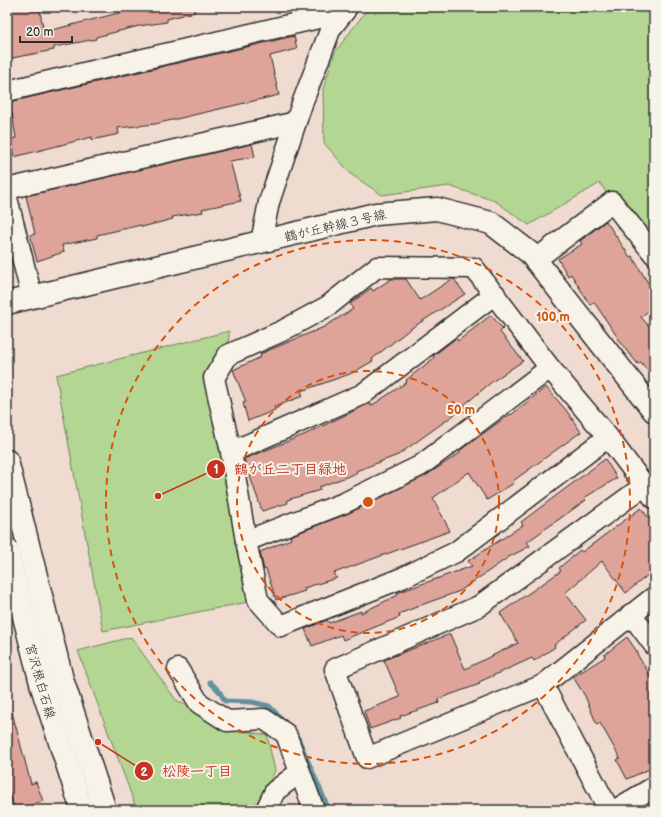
<svg xmlns="http://www.w3.org/2000/svg" width="661" height="817" font-family="'Balsamiq Sans','Klee One',sans-serif">
  <style>
    .green { fill: #b3d792; stroke: #6f815e }
    .lines { fill: none; stroke-linecap: round; stroke-linejoin: round }
    .stream { stroke: #64919e; stroke-width: 5 }
    .building { fill: #dea49a; stroke: #2b2b2b }
    .minor-casing { stroke: #2b2b2b; stroke-width: 23 }
    .tertiary-casing { stroke: #2b2b2b; stroke-width: 25 }
    .minor { stroke: #f7f3e8; stroke-width: 20 }
    .tertiary { stroke: #f7f3e8; stroke-width: 22 }
    .ring { fill: none; stroke: #d5540f; stroke-width: 2; stroke-dasharray: 7 5 }
    .labels { text-anchor: middle; stroke-width: 4; stroke-linejoin: round; paint-order: stroke }
    .street-label { font-size: 13px; fill: #2b2b2b; stroke: #f7f3e8 }
    .centre { fill: #d5540f; stroke: #f7f3e8; stroke-width: 2 }
    .ring-label { font-size: 12px; text-anchor: middle; font-weight: bold; fill: #d5540f; stroke: #f7f3e8; stroke-width: 4; stroke-linejoin: round; paint-order: stroke }
    .leader { fill: none; stroke: #c8321e; stroke-width: 1.5 }
    .callout-dot { fill: #c8321e; stroke: #f7f3e8; stroke-width: 1.5 }
    .mark-label { font-size: 12px; text-anchor: middle; font-weight: bold; fill: #fff }
    .callout-label { font-size: 14px; text-anchor: middle; font-weight: bold; fill: #c8321e; stroke: #f7f3e8; stroke-width: 4; stroke-linejoin: round; paint-order: stroke }
  </style>
  <rect width="100%" height="100%" fill="#f0dbd1"/>
  <filter id="ink" filterUnits="userSpaceOnUse"><feTurbulence type="fractalNoise" baseFrequency=".025" numOctaves="2"/><feDisplacementMap in="SourceGraphic" scale="8" xChannelSelector="R" yChannelSelector="G"/><feConvolveMatrix kernelMatrix="1 2 1 2 8 2 1 2 1" color-interpolation-filters="sRGB"/></filter>
  <g filter="url(#ink)">
    <g class="green">
      <path d="M369,7H654V244L612,202L600,183L529,225L495,201L449,186L382,195L352,175L324,143L323,89L335,52Z"/>
      <path d="M229,331L228,355L214,378L258,600L103,631L56,375Z"/>
      <path d="M131,637L176,700L218,722L237,730L267,735L275,771L255,810H137L78,651Z"/>
    </g>
    <g class="lines">
      <g class="stream">
        <path d="M210,682L219,691L225,701L252,702L269,706L287,724"/>
        <path d="M298,738L329,810"/>
      </g>
    </g>
    <g class="building">
      <path d="M7,7H39L44,32L142,7H194L195,12L167,19V22L139,26L96,37V39L54,47V50L7,59Z"/>
      <path d="M294,36L297,49L270,56L279,95L155,124L118,128L119,134L92,140V137L14,157L10,139L16,138L10,102Z"/>
      <path d="M252,144L255,157L230,161L241,201L202,209L203,212L172,217L173,219L142,227L141,225L97,235V238L62,245L64,252L37,261L30,235L35,234L26,196Z"/>
      <path d="M606,221L630,257L632,256L648,283L654,279V306L641,317L654,332V380L641,362L638,364L626,350L594,302L590,305L571,274L568,276L558,259L582,244L580,241Z"/>
      <path d="M391,279H406L420,300L452,279H454L465,294L410,329L372,359L373,361L350,374L301,391L303,396L274,407L275,410L248,421L243,403L246,402L233,370L261,357L260,354L324,327L353,309L350,304L371,288L373,291Z"/>
      <path d="M491,315L503,329L500,332L523,361L493,381L464,405L465,407L398,455L356,471L357,473L319,487L320,490L287,500L288,503L262,511L244,459L306,434L370,403L371,406L407,382L406,380L434,358L433,356L456,338L458,341Z"/>
      <path d="M546,387L566,410L581,432L513,481L514,483L487,500L469,472L433,498L450,531L334,573L337,578L304,588L305,591L276,600L266,569L264,570L260,552L291,539L290,536L349,513L425,476L460,453L459,451L510,414L511,415Z"/>
      <path d="M605,459L617,478L584,498L586,500L527,542L530,546L509,557L460,591L424,604L399,614L400,617L343,640L341,635L312,646L305,629L327,620L329,623L361,611V613L398,595L397,593L472,566L468,561L523,525L521,522Z"/>
      <path d="M641,508L654,525V570L626,593L602,561L565,593L586,620L554,645L555,647L534,661L532,658L479,682L480,684L438,699L439,703L400,716L401,718L370,729L364,711L400,697L384,660L450,634L465,669L518,643L500,613L561,571L559,568L580,550L582,552Z"/>
      <path d="M627,637L638,653L637,654L654,682V767L627,779L617,760L620,758L600,723L597,725L585,696L573,677L605,657L604,655Z"/>
      <path d="M7,712H12L31,784L36,782L43,801L17,810H15L7,786Z"/>
    </g>
    <g class="lines">
      <defs>
        <g id="minor">
          <path d="M7,91L344,12"/>
          <path d="M7,189L296,122"/>
          <path d="M7,198L32,297"/>
          <path d="M261,242L269,202L303,101L331,28L346,9"/>
          <path d="M535,260L612,202L654,254"/>
          <path d="M608,437L456,552L402,578L281,626L258,600L246,541L231,452L214,378L228,355L282,331L328,306L377,267L474,268L550,368L608,437L654,498"/>
          <path d="M231,452L363,394L495,294"/>
          <path d="M644,486L479,606L335,669L367,758L543,685L654,597"/>
          <path d="M246,541L344,503L420,466L550,368"/>
          <path d="M631,614L654,645"/>
          <path d="M178,669L199,703L227,721L264,719L286,734L314,810"/>
          <path d="M543,685L609,810"/>
          <path d="M266,810L275,791L300,772"/>
          <path d="M615,810L654,787"/>
        </g>
        <g id="tertiary">
          <path d="M7,303L376,214L437,209L491,223L530,253L654,411"/>
          <path d="M7,461L62,679L105,810"/>
          <path d="M7,550L42,687L82,810"/>
        </g>
      </defs>
      <use href="#minor" class="minor-casing"/>
      <use href="#tertiary" class="tertiary-casing"/>
      <use href="#minor" class="minor"/>
      <use href="#tertiary" class="tertiary"/>
    </g>
  </g>
  <g class="ring">
    <circle cx="368" cy="502" r="131"/>
    <circle cx="368" cy="502" r="262"/>
  </g>
  <g class="labels">
    <g class="street-label">
      <text transform="translate(335 225) rotate(-13)" y="5">鶴が丘幹線３号線</text>
      <text transform="translate(41 681) rotate(74)" y="5">宮沢根白石線</text>
    </g>
  </g>
  <circle cx="368" cy="502" r="6" class="centre"/>
  <g class="ring-label">
    <text x="553" y="321">100 m</text>
    <text x="461" y="414">50 m</text>
  </g>
  <path class="leader" d="M158 496L216 469M98 742L144 771"/>
  <g class="callout-dot">
    <circle cx="158" cy="496" r="4"/>
    <circle cx="98" cy="742" r="4"/>
    <circle cx="216" cy="469" r="10"/>
    <circle cx="144" cy="771" r="10"/>
  </g>
  <g class="mark-label">
    <text x="216" y="473">1</text>
    <text x="144" y="776">2</text>
  </g>
  <g class="callout-label">
    <text x="290" y="474">鶴が丘二丁目緑地</text>
    <text x="197" y="776">松陵一丁目</text>
  </g>
  <rect width="661" height="817" fill="none" stroke="#f7f3e8" stroke-width="24"/>
  <rect x="12" y="12" width="637" height="793" fill="none" stroke="#2b2b2b" stroke-width="1.5" filter="url(#ink)"/>
  <path d="M20 36v6h52v-6" fill="none" stroke="#2b2b2b" stroke-width="2"/>
  <text x="26" y="36" font-size="12" fill="#2b2b2b" stroke="#f7f3e8" stroke-width="3" paint-order="stroke">20 m</text>
</svg>
